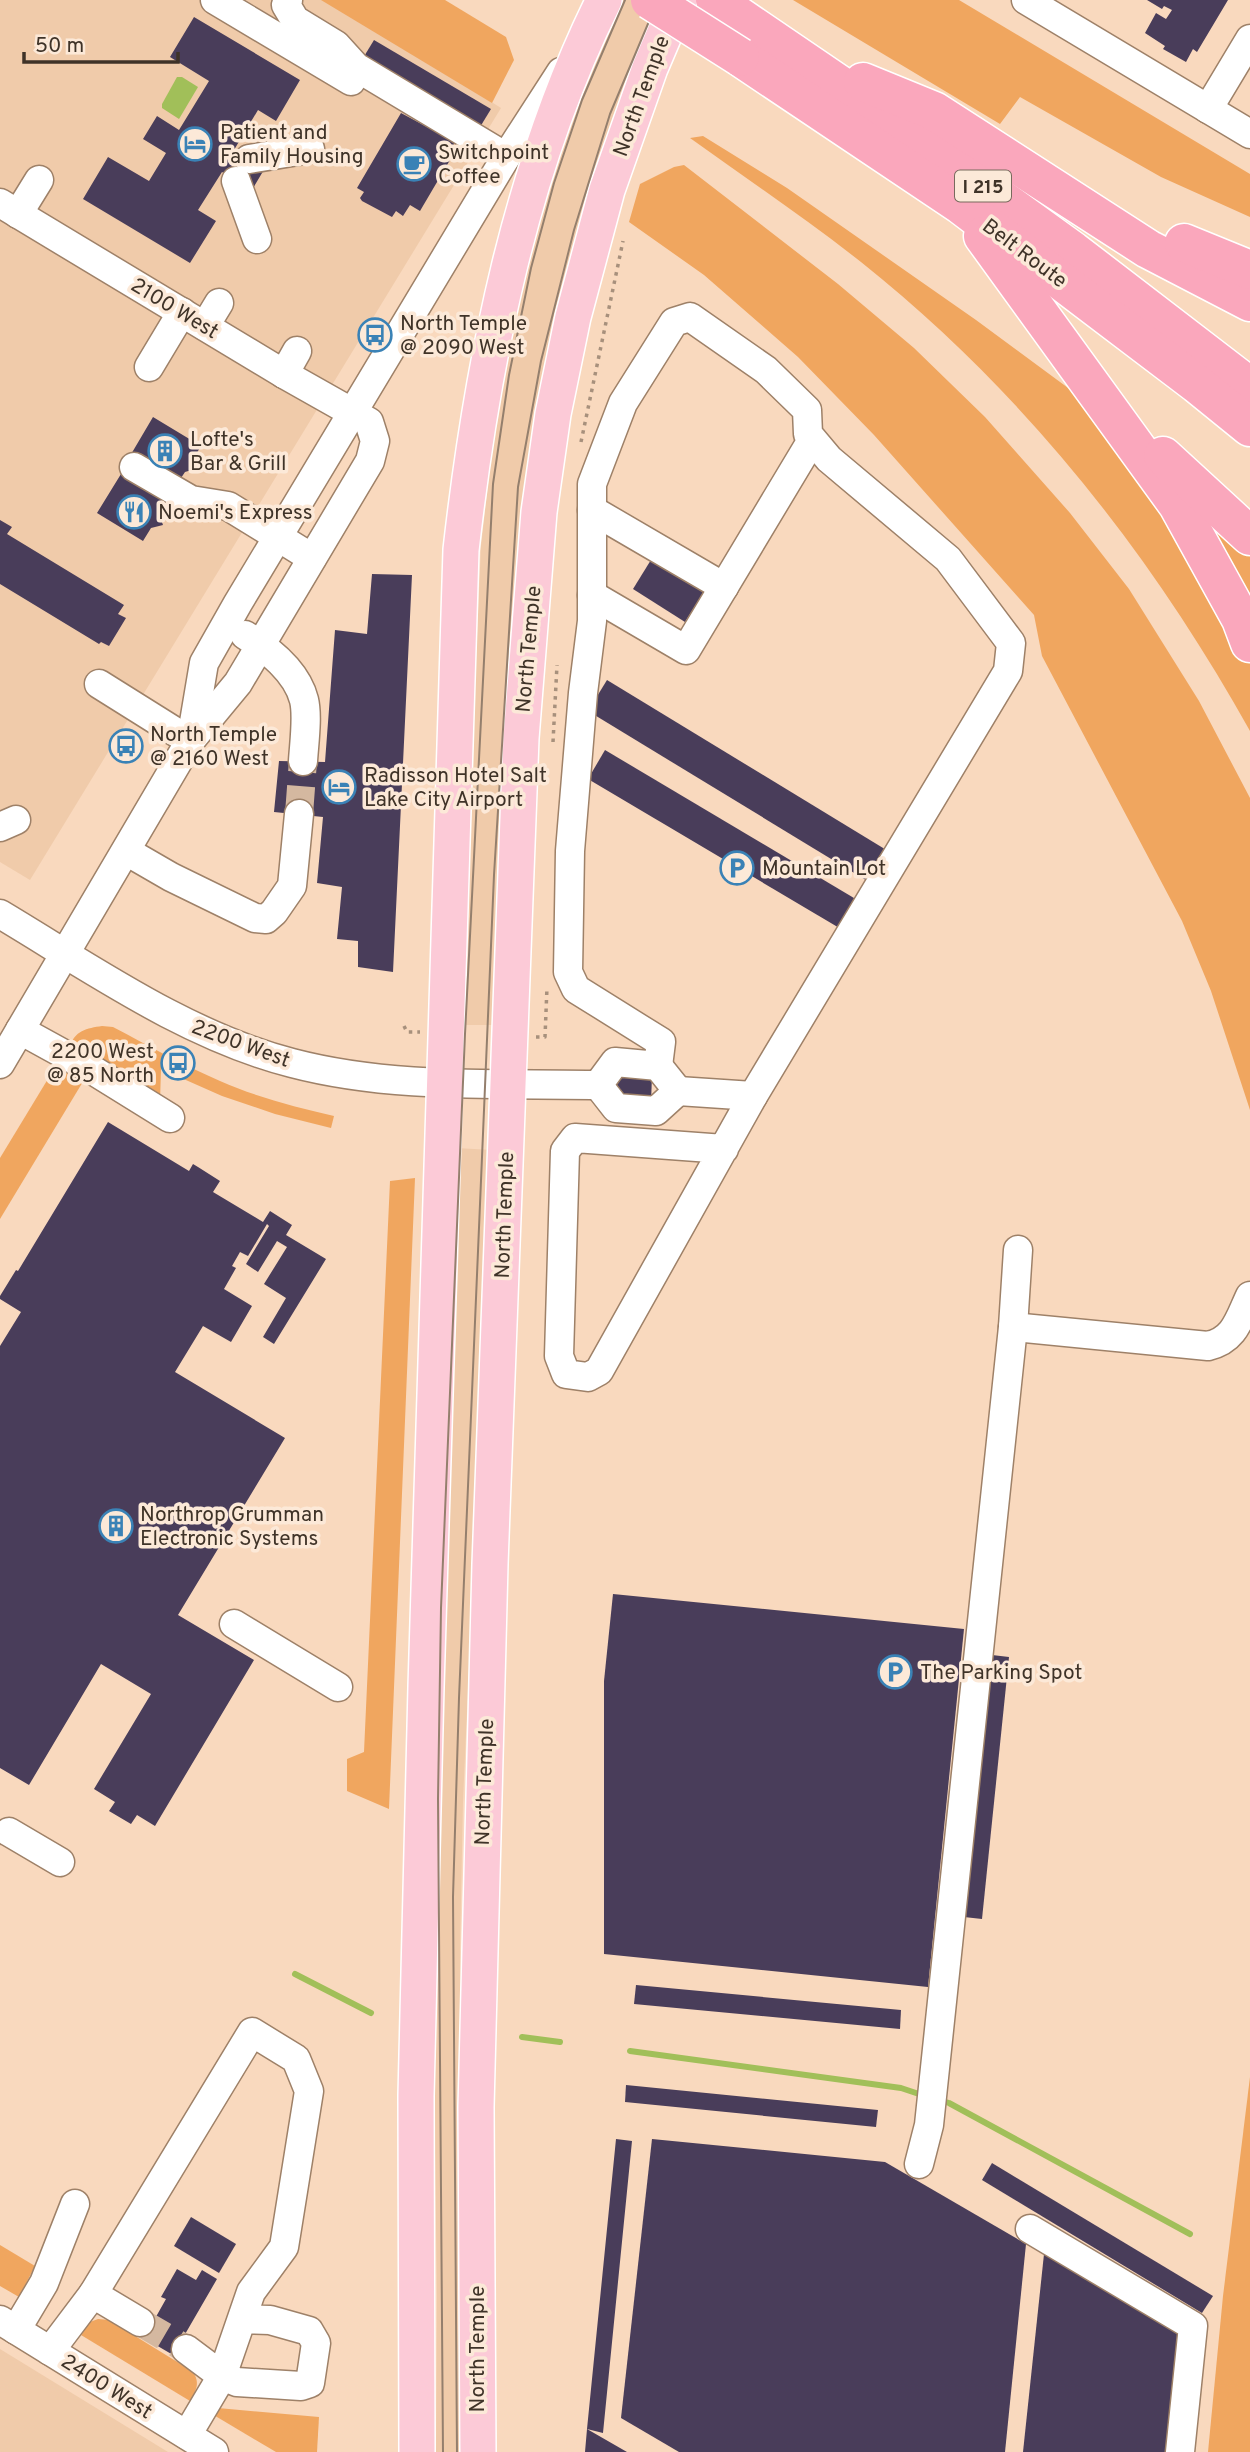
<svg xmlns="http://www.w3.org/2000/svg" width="1250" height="2452" font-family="Overpass,sans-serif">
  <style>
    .built { fill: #f0cbaa }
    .green { fill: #f0a65f }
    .water { fill: #a1bf59 }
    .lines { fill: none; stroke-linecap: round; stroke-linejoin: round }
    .stream { stroke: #a1bf59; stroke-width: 6 }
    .building { fill: #493d5a }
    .minor-tunnel { stroke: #d4b8a0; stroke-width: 28; stroke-dasharray: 28 14; stroke-linecap: butt }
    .minor-casing { stroke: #9e8168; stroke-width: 31 }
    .major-casing { stroke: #fff; stroke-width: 38 }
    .highway-casing { stroke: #fff; stroke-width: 41 }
    .path { stroke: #a7907c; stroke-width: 3.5; stroke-dasharray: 3.5 5; stroke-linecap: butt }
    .minor { stroke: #fff; stroke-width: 28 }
    .major { stroke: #fccad7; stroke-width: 35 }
    .highway { stroke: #faa7bc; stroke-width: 38 }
    .tram { stroke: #947f6d; stroke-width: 2 }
    .highway-bridge-casing { stroke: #fff; stroke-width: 41; stroke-linecap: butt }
    .highway-bridge { stroke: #faa7bc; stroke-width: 38 }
    .labels { text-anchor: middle; stroke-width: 7; stroke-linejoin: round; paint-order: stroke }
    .shield { fill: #fce9d8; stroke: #786a5d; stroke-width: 2 }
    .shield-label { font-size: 19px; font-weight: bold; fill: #3f3328 }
    .street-label { font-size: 21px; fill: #3f3328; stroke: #fce9d8 }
    .poi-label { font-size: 21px; fill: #3f3328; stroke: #fce9d8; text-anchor: start }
  </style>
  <rect width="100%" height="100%" fill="#f9d9be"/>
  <g class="built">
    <path d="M0,0H331L501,108L30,880L0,862Z"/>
    <path d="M615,0H666L581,235L498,1025H460L481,546L494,432L520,285L566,128Z"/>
    <path d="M456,1148L492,1150L463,1801L460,1950L465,2113V2452H436L437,2298L433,2004Z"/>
    <path d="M0,2349L168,2452H0Z"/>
  </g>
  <g class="green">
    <path d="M321,0H445L506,37L514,60L492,103Z"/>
    <path d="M793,0H959L1250,174V217L1161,177L1020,97L1000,124Z"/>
    <path d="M703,136L787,188L976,320L1102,413L1250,546V731C1151,553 1021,389 861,262C806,219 747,179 690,138Z"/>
    <path d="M684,165L838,284L914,348L985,417L1070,513L1129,589L1199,701L1250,798V1110L1211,991L1182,921L1042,656L1034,615L874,435L798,357L704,275L629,222L640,184L674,167Z"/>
    <path d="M102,1026L113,1027C149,1046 183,1065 220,1081C256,1097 296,1107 334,1116L331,1128L275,1114L222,1096L161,1069L160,1102L70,1047C74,1031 87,1028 102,1026Z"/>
    <path d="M57,1064L87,1075L0,1219V1158Z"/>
    <path d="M415,1178L389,1809L347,1791V1759L364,1752L390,1181Z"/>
    <path d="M1250,2077V2452H1208L1223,2296Z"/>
    <path d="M0,2245L35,2266L19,2297L0,2286Z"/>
    <path d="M98,2319L109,2320L192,2371C201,2382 196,2391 190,2401L81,2335L90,2322Z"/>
    <path d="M218,2408L319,2417L317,2452H276L212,2414Z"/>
  </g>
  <path class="water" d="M177,77H182L198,87L179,119L162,108V104Z"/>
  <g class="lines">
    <g class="stream">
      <path d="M295,1974L371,2013"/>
      <path d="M522,2037L560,2042"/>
      <path d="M630,2051L901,2088L925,2096"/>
      <path d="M939,2100L949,2103L1190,2234"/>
    </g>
  </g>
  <g class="building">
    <path d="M1147,0H1228L1197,52L1193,49L1186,62L1163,49L1165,46L1145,33L1156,13L1166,19L1172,10L1164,6L1162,9Z"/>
    <path d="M194,17L300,80L276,121L258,110L234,150L265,168L252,190L222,172L198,210L216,221L190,263L83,199L108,157L149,181L166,153L143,139L157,116L179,130L209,81L170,57Z"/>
    <path d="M374,40L491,109L477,132L360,63Z"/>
    <path d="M401,113L455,142L446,158L450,160L420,211L410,205L403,216L396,211L392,217L362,201L360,198L364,192L357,188Z"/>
    <path d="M153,417L201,446L192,461L195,469L185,472L177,484L130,456Z"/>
    <path d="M121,474L167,501L159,514L163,525L151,528L143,541L97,513Z"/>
    <path d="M0,520L12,527L7,534L124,605L118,614L126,618L109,646L101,642L99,644L0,584Z"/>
    <path d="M654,555L707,587L685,622L633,589Z"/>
    <path d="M372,574L412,575L393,972L358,967V941L337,939L342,887L317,883L323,817L274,812L279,761L325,762L335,630L367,634Z"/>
    <path d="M607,680L888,851L869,882L588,711Z"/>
    <path d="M605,750L859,901L841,929L588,779Z"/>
    <path d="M617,1075L652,1076L651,1102L617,1101Z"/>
    <path d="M108,1122L189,1171L193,1164L198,1167L220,1181L213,1192L263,1222L270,1211L292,1225L286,1235L326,1259L274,1344L263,1337L286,1298L264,1284L287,1247L277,1241L258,1272L246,1264L269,1226L267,1224L248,1256L240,1252L232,1266L236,1268L224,1289L252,1306L231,1342L203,1326L175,1372L285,1438L178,1615L254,1660L155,1826L137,1815L131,1824L109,1811L115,1802L94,1789L151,1694L101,1664L29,1785L0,1768V1346L21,1312L0,1299V1296L16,1270L18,1271Z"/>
    <path d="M613,1594L964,1629L928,1987L604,1954V1681Z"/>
    <path d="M992,1655L1009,1657L982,1919L964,1917Z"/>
    <path d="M636,1985L901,2010L900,2029L634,2004Z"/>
    <path d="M626,2085L878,2110L876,2127L625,2102Z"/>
    <path d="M616,2139L632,2141L603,2433L587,2429L627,2452H585L587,2429Z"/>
    <path d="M652,2139L885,2162L1026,2244L1005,2452H679L621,2418Z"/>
    <path d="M992,2163L1213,2296L1202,2313L982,2180Z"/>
    <path d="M191,2217L236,2244L219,2273L174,2246Z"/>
    <path d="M1044,2254L1187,2338L1175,2452H1023Z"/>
    <path d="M177,2269L196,2280L202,2270L217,2279L173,2355L144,2338L166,2299L161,2297Z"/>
  </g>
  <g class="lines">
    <g class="minor-tunnel">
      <path d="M299,814L303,761"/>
      <path d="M140,2322L186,2349"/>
    </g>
    <defs>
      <g id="minor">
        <path d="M215,0L351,81"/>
        <path d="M288,0L286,5L295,20L336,45L356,67L506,157"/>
        <path d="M1026,0L1250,134"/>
        <path d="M1208,109L1250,39"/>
        <path d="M249,159L310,149"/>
        <path d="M236,181L257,239"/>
        <path d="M0,203L284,374L369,422L375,441L370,461L238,683L190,741L0,1064"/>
        <path d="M18,214L39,180"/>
        <path d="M205,326L219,303"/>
        <path d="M149,367L182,312"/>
        <path d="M284,374L297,351"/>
        <path d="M134,467L191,500L228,506L312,558"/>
        <path d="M592,510L724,587"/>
        <path d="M592,595L686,650L812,440"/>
        <path d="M245,635C268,649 297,672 304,700C308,716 304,744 303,761"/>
        <path d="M99,684L190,741"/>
        <path d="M191,740L204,663L238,603L506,157L561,72"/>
        <path d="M0,827L16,820"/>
        <path d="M126,851L171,877L255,918L266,919L274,912L292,886L299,814"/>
        <path d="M0,914C92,969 187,1036 292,1063C391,1089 496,1083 598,1085"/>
        <path d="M20,1030L91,1069L170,1118"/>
        <path d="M615,1062L658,1066L678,1091L656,1111L616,1108L598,1085Z"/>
        <path d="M658,1066L661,1042L576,989L568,972L570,851L583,693L592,621V484L623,403L674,322L690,317L766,370L807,410L808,434L829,459L948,559L1011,643L1008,671L753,1096L678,1091"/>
        <path d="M724,1149L575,1138L565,1151L559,1356L566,1374L588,1377L599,1371L753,1096"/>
        <path d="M1013,1327L1208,1346C1235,1340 1239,1319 1250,1296"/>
        <path d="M234,1624L338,1687"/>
        <path d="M9,1832L60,1862"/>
        <path d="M919,2164L929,2125L1013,1327L1018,1250"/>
        <path d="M1030,2229L1193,2326L1180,2452"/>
        <path d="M93,2294L252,2032L296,2059L309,2091L284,2247L251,2292L222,2376L237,2382L301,2386L310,2383L316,2343L309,2331L270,2320L242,2319"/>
        <path d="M0,2320L214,2452"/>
        <path d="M16,2330L44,2283L75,2204"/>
        <path d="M186,2349L222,2376L187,2435"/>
        <path d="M50,2351L93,2294L140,2322"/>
      </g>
      <g id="major">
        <path d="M417,2452L416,2096L426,1687L461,550C482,364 520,169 604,0"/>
        <path d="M478,2452L476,2107L490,1564L521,738L539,512L553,414L573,317L607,190L650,68L679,0"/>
      </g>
      <g id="highway">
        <path d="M715,0L900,126L1073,251L1250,387"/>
        <path d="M740,57L961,205L1197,384L1250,427"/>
        <path d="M863,82L934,111L1148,249L1250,302"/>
        <path d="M983,236L1178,505L1241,619L1250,643"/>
        <path d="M1184,243L1250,270"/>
        <path d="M1163,456L1250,536"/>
      </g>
    </defs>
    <use href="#minor" class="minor-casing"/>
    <use href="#major" class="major-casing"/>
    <use href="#highway" class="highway-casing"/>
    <g class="path">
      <path d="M581,442L623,241"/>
      <path d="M553,742L557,665"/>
      <path d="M404,1026L407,1032H420"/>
      <path d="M536,1037H545L547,987"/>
    </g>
    <use href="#minor" class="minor"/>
    <use href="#major" class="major"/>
    <use href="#highway" class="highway"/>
    <g class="tram">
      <path d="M443,2452L438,1799L441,1608L465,1034L493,484L509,375L531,268L554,183L582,100L625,0"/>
      <path d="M457,2452L453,1897L459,1698L494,875L518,487L541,361L574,230L610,114L658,0"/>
    </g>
    <defs>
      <path id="highway-bridge" d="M650,0L740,57"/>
    </defs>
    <use href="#highway-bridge" class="highway-bridge-casing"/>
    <use href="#highway-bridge" class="highway-bridge"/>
  </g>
  <defs>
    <symbol id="hotel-ring" viewBox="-11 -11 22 22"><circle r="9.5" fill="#fce9d8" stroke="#3a82b6" stroke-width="1.5"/><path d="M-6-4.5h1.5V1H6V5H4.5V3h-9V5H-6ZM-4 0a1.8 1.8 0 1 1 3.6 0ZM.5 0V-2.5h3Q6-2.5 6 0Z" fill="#3a82b6"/></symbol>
    <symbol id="cafe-ring" viewBox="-11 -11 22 22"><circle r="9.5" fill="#fce9d8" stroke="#3a82b6" stroke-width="1.5"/><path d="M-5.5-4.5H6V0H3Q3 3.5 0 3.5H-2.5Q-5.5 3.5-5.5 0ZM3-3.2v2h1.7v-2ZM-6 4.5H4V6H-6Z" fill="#3a82b6"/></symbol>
    <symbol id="bus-ring" viewBox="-11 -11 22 22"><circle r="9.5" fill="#fce9d8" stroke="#3a82b6" stroke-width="1.5"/><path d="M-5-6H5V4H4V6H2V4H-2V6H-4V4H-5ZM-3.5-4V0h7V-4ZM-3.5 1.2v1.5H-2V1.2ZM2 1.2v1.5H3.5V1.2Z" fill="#3a82b6"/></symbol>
    <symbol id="building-ring" viewBox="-11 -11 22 22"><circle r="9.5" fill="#fce9d8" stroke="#3a82b6" stroke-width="1.5"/><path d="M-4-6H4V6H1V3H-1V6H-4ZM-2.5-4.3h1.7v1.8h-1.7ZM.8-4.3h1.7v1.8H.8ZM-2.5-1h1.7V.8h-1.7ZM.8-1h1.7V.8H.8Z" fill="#3a82b6"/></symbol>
    <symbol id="restaurant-ring" viewBox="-11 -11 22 22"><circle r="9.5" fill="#fce9d8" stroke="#3a82b6" stroke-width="1.5"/><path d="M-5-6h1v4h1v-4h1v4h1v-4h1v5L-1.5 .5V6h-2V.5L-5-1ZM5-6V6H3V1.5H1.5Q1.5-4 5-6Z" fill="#3a82b6"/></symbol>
    <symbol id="parking-ring" viewBox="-11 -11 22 22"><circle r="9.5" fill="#fce9d8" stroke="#3a82b6" stroke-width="1.5"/><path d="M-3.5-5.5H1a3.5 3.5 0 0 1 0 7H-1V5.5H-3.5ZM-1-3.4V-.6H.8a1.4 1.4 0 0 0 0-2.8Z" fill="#3a82b6"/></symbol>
  </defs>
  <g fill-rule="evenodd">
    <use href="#hotel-ring" x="176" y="125" width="38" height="38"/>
    <use href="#cafe-ring" x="395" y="145" width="38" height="38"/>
    <use href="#bus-ring" x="356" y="316" width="38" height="38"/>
    <use href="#building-ring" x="146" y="432" width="38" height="38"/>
    <use href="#restaurant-ring" x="115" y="493" width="38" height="38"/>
    <use href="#bus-ring" x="107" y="727" width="38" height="38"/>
    <use href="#hotel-ring" x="320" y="768" width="38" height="38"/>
    <use href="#parking-ring" x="718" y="849" width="38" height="38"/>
    <use href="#bus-ring" x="159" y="1044" width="38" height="38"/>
    <use href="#building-ring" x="97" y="1507" width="38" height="38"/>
    <use href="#parking-ring" x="876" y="1653" width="38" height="38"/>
  </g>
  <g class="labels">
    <rect class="shield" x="955" y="170.5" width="56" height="31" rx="5"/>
    <g class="shield-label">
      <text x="983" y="193">I 215</text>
    </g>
    <g class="street-label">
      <text transform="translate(641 96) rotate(-70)" y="7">North Temple</text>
      <text transform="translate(1025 253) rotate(37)" y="7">Belt Route</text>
      <text transform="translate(175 308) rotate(31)" y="7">2100 West</text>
      <text transform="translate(528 649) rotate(-85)" y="7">North Temple</text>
      <text transform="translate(241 1043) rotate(20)" y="7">2200 West</text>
      <text transform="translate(504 1215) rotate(-88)" y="7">North Temple</text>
      <text transform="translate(484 1782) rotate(-88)" y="7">North Temple</text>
      <text transform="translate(477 2349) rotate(-90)" y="7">North Temple</text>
      <text transform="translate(107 2386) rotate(32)" y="7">2400 West</text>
    </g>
    <g class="poi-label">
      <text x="220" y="139">Patient and<tspan x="220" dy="24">Family Housing</tspan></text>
      <text x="438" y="159">Switchpoint<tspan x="438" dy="24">Coffee</tspan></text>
      <text x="400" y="330">North Temple<tspan x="400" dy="24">@ 2090 West</tspan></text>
      <text x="190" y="446">Lofte's<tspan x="190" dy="24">Bar &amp; Grill</tspan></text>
      <text x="158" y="519">Noemi's Express</text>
      <text x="150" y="741">North Temple<tspan x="150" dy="24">@ 2160 West</tspan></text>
      <text x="364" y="782">Radisson Hotel Salt<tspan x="364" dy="24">Lake City Airport</tspan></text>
      <text x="762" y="875">Mountain Lot</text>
      <text x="154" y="1058" text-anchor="end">2200 West<tspan x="154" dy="24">@ 85 North</tspan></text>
      <text x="140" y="1521">Northrop Grumman<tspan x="140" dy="24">Electronic Systems</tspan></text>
      <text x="920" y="1679">The Parking Spot</text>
    </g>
  </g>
  <path d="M24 52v10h154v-10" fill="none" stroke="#3f3328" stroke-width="3.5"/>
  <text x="35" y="52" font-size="21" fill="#3f3328" stroke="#fce9d8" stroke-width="5" paint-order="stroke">50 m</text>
</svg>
